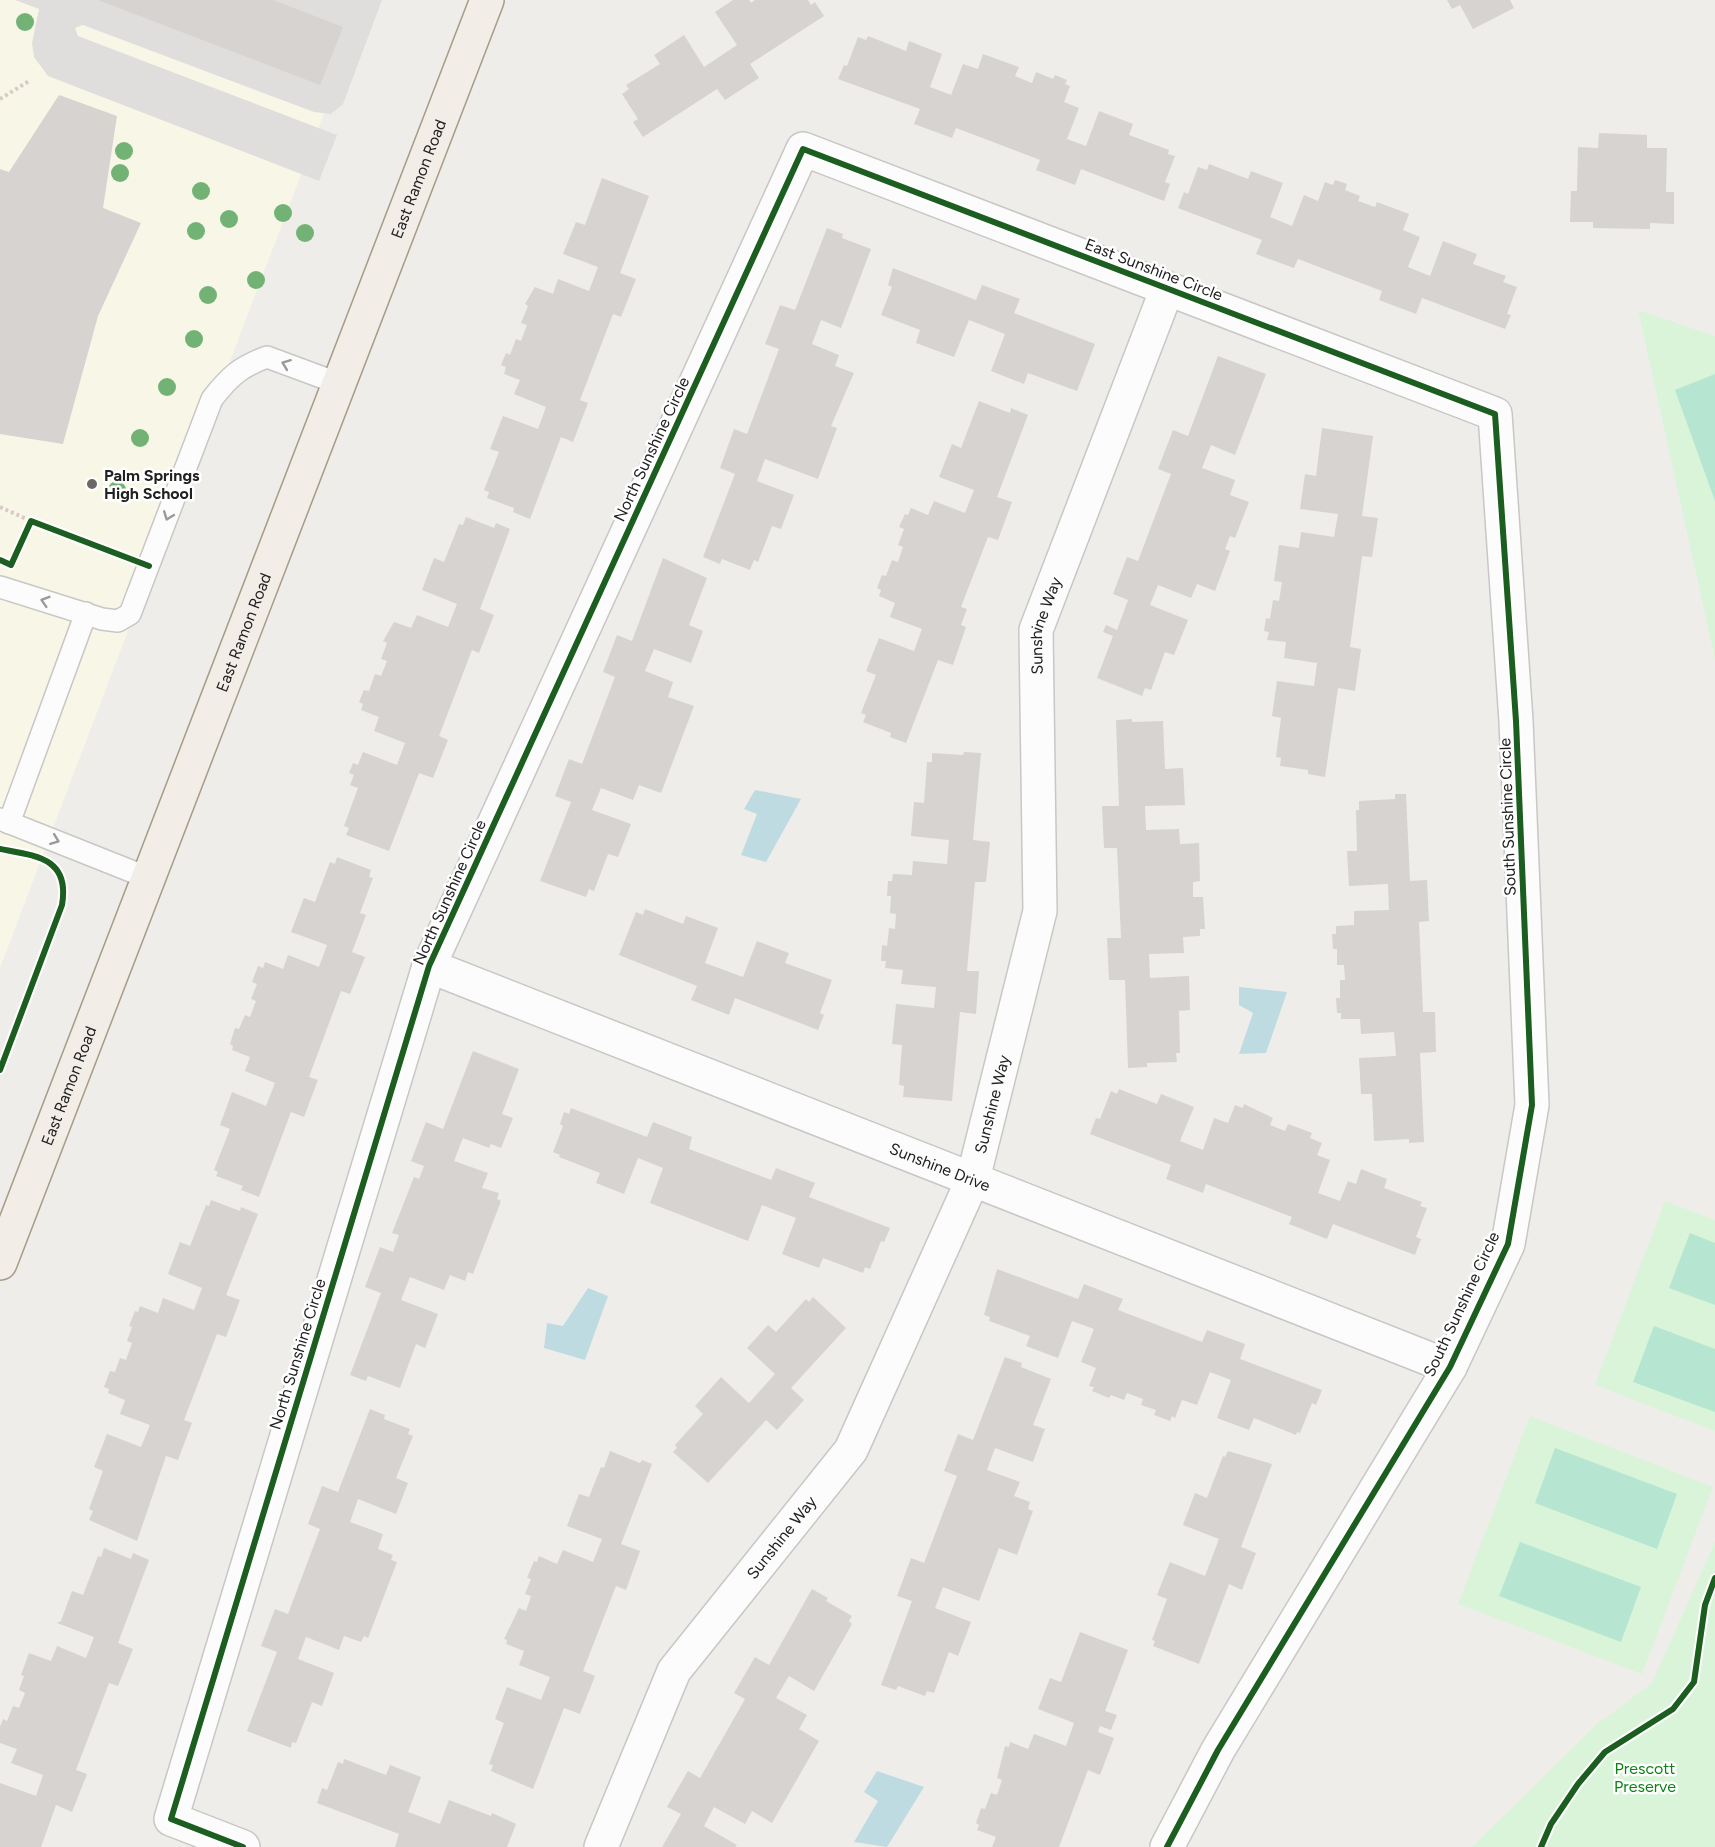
<svg xmlns="http://www.w3.org/2000/svg" width="1715" height="1847" font-family="Figtree,sans-serif">
  <style>
    .education { fill: #f8f7e7 }
    .park { fill: #d9f4d9 }
    .pitch { fill: #b6e6d1 }
    .parking { fill: #dfdedd }
    .water { fill: #bedbe2 }
    .building { fill: #d6d3d1 }
    .lines { fill: none; stroke-linecap: round; stroke-linejoin: round }
    .lane-casing { stroke: #c8c7c6; stroke-width: 24 }
    .street-casing { stroke: #c8c7c6; stroke-width: 36 }
    .primary-casing { stroke: #a69b86; stroke-width: 36 }
    .path { stroke: #d8cac8; stroke-width: 4; stroke-dasharray: 3 3; stroke-linecap: butt }
    .lane { stroke: #fdfcfc; stroke-width: 21 }
    .street { stroke: #fdfcfc; stroke-width: 33 }
    .primary { stroke: #f2ede7; stroke-width: 33 }
    .cycleway-casing { stroke: #fff; stroke-width: 10 }
    .cycleway { stroke: #1b5e20; stroke-width: 6 }
    .tree { fill: #72b375 }
    .oneway { stroke: #9a9999 }
    .poi-dot { fill: #696867; stroke: #fff; stroke-width: 2 }
    .labels { text-anchor: middle; stroke-width: 5; stroke-linejoin: round; paint-order: stroke }
    .street-label { font-size: 16px; fill: #212121; stroke: #fff }
    .poi-label { font-size: 16px; font-weight: bold; fill: #212121; stroke: #fff; text-anchor: start }
    .park-label { font-size: 16px; fill: #0c8315; stroke: #fff }
  </style>
  <rect width="100%" height="100%" fill="#efedea"/>
  <path class="education" d="M0,0H367L0,968Z"/>
  <g class="park">
    <path d="M1638,310L1715,336V659Z"/>
    <path d="M1665,1201L1715,1220V1431L1595,1385Z"/>
    <path d="M1530,1416L1713,1487L1642,1674L1458,1604Z"/>
    <path d="M1715,1542V1847H1472L1596,1725L1652,1683Z"/>
  </g>
  <g class="pitch">
    <path d="M1715,374V501L1675,390Z"/>
    <path d="M1690,1233L1715,1243V1305L1669,1288Z"/>
    <path d="M1654,1326L1715,1349V1412L1633,1382Z"/>
    <path d="M1555,1448L1677,1494L1657,1549L1535,1503Z"/>
    <path d="M1520,1542L1641,1587L1621,1642L1499,1596Z"/>
  </g>
  <path class="parking" d="M15,0H382L343,104L331,114L314,112L83,25L75,28L78,36L337,135L319,181L48,76L34,57L32,43L39,9Z"/>
  <g class="water">
    <path d="M755,790L801,799L766,862L741,855L757,814L744,809Z"/>
    <path d="M1239,987L1287,992L1266,1053L1239,1054L1253,1013L1239,1005Z"/>
    <path d="M588,1288L608,1296L585,1360L544,1348L547,1323L563,1326Z"/>
    <path d="M877,1771L924,1787L887,1847L854,1842L878,1801L864,1792Z"/>
  </g>
  <g class="building">
    <path d="M98,0H273L343,27L320,85Z"/>
    <path d="M733,0H749L751,3L755,0H808L811,5L815,2L824,16L750,64L759,78L725,100L717,89L643,137L633,122L638,119L622,94L629,89L626,85L660,64L654,55L684,35L704,67L737,45L715,12Z"/>
    <path d="M1447,0H1510L1514,8L1473,29L1460,5L1452,9Z"/>
    <path d="M868,36L906,51L909,41L942,54L930,87L951,95L963,64L978,69L983,54L1019,67L1015,76L1032,83L1036,72L1053,79L1055,75L1067,80L1065,84L1070,86L1064,102L1079,108L1067,139L1086,146L1099,111L1133,124L1129,135L1169,150L1168,154L1175,156L1165,182L1170,184L1164,201L1081,169L1075,185L1036,170L1040,160L956,128L952,138L914,124L920,109L838,79L844,65L847,66L858,37L866,40Z"/>
    <path d="M59,95L117,116L103,208L141,223L98,316L63,444L0,434V169L9,172Z"/>
    <path d="M1599,133L1647,135V148H1667L1666,192H1674V224L1650,223V229L1593,228V222H1570L1571,191H1577L1578,147L1598,148Z"/>
    <path d="M1209,164L1248,179L1251,171L1283,183L1270,217L1292,226L1304,195L1318,201L1325,182L1333,185L1335,180L1347,184L1345,190L1360,196L1358,201L1375,207L1377,202L1409,214L1403,230L1420,237L1408,267L1430,276L1443,241L1477,254L1473,264L1506,276L1503,282L1517,287L1507,314L1511,315L1505,329L1422,298L1416,314L1379,300L1382,291L1298,259L1294,268L1256,254L1262,240L1178,208L1184,192L1188,194L1198,167L1207,170Z"/>
    <path d="M602,178L649,196L620,273L636,279L621,317L613,314L580,400L588,403L573,442L561,437L530,519L513,512L514,508L487,498L489,492L484,490L499,452L490,449L503,416L538,429L546,407L514,394L520,380L504,374L506,367L501,365L506,353L510,355L516,339L521,341L527,325L521,323L528,306L525,304L535,287L553,294L558,279L589,291L598,267L563,254L576,222L585,225Z"/>
    <path d="M827,228L843,234L842,238L871,249L841,328L821,320L812,344L839,355L835,366L854,373L831,426L837,428L818,479L765,459L757,481L794,495L781,529L772,526L758,562L754,560L750,570L722,559L720,564L703,557L735,474L720,468L734,429L747,434L779,349L765,344L780,305L795,310Z"/>
    <path d="M893,268L976,300L982,285L1020,299L1014,313L1095,344L1077,391L1028,373L1024,384L991,371L1005,334L969,320L954,357L916,343L920,330L881,315L892,287L888,285Z"/>
    <path d="M1218,356L1266,374L1235,455L1211,445L1202,468L1235,480L1230,495L1249,502L1235,538L1230,536L1225,549L1230,551L1215,591L1197,584L1191,598L1158,585L1150,605L1188,620L1174,655L1165,652L1151,690L1145,688L1142,696L1097,678L1113,636L1103,632L1106,625L1117,630L1128,600L1113,594L1127,557L1138,561L1171,474L1158,469L1173,430L1188,436Z"/>
    <path d="M979,401L1010,413L1011,408L1028,415L997,497L1012,502L998,540L988,537L961,607L967,609L961,625L966,627L953,665L938,660L906,743L890,737L891,733L863,722L866,715L861,713L876,675L866,671L879,638L914,651L922,629L890,617L895,603L879,596L881,590L877,588L882,575L886,576L892,560L898,562L903,547L898,545L904,529L899,527L905,514L908,515L911,508L928,515L934,501L965,513L974,490L939,477L952,444L961,448Z"/>
    <path d="M1322,428L1373,436L1362,516L1378,518L1372,557L1362,556L1350,647L1361,649L1355,691L1338,688L1325,777L1308,774V770L1280,766L1281,758L1276,757L1281,718L1272,716L1277,681L1314,686L1317,663L1284,658L1286,642L1267,640L1269,632L1264,631L1266,618L1270,619L1273,600L1279,601L1282,582L1274,581L1279,545L1299,548L1301,532L1334,537L1338,514L1300,509L1305,474L1316,476Z"/>
    <path d="M466,517L494,528L496,523L510,529L480,609L494,615L479,653L472,650L439,736L448,740L433,778L419,773L389,851L346,835L349,828L344,826L358,788L350,785L354,775L349,773L353,763L358,765L363,752L397,765L405,743L374,731L379,717L361,710L363,704L359,702L364,690L369,691L375,674L381,676L387,661L381,659L387,643L383,641L394,622L411,628L417,615L448,627L457,604L422,590L434,558L444,562L459,524L463,525Z"/>
    <path d="M663,558L707,578L689,625L703,631L691,663L654,649L645,671L673,682L668,697L694,706L661,793L639,785L633,800L601,788L592,810L631,824L618,857L608,854L594,891L589,889L586,897L540,881L571,802L555,796L569,759L582,764L615,677L603,672L617,635L632,641Z"/>
    <path d="M1132,719V722L1163,721L1165,769L1183,768L1185,805L1145,806L1146,830L1179,829L1180,844L1199,843L1200,881L1193,882V897H1203L1205,929H1200V936L1183,937L1184,953L1149,954L1150,978L1189,976L1190,1010L1179,1011L1180,1053H1176L1177,1062L1147,1063V1067L1128,1068L1125,980H1109L1107,938H1121L1117,848H1104L1102,806H1119L1116,720Z"/>
    <path d="M964,752L981,753L973,840L990,842L986,882H975L967,971H979L976,1014L960,1012L952,1101L903,1097L904,1086L899,1085L902,1045L892,1044L896,1004L934,1008L936,987L901,984L903,970L885,968L886,961H881L882,945L887,946L889,928L895,929L896,914L890,913L891,896H887L888,881H892L893,874L912,875L913,861L947,864L949,840L911,836L914,802L924,803L927,762H932V753L963,755Z"/>
    <path d="M1395,794H1406L1410,881L1427,880L1429,921L1419,922L1423,1012H1435L1436,1052L1420,1053L1424,1142L1409,1143V1139L1374,1141L1372,1094H1361L1359,1058L1396,1056L1394,1032L1361,1034L1360,1019H1341V1013H1337L1336,998H1340V980H1345L1344,965H1337V949H1333L1332,934H1336V926L1354,925V911L1389,910L1388,884L1349,886L1347,851H1357L1356,810H1359V801L1395,799Z"/>
    <path d="M337,857L371,870L369,877L373,878L360,913L366,915L352,952L365,957L350,994L341,991L309,1077L318,1080L304,1117L291,1112L259,1197L241,1190L243,1186L216,1176L218,1172L214,1170L230,1129L220,1125L232,1092L266,1106L275,1083L245,1071L250,1057L232,1050L233,1046L230,1044L235,1028L239,1029L245,1015L250,1017L256,1001L251,999L257,984L252,982L258,966L263,968L265,962L283,969L288,955L319,967L327,945L291,932L304,898L315,902L330,862L335,864Z"/>
    <path d="M645,909L683,924L686,916L718,928L705,963L743,977L757,941L789,953L785,963L832,980L820,1013L824,1015L818,1030L735,998L729,1015L691,1000L697,986L619,955L636,912L643,915Z"/>
    <path d="M473,1051L519,1069L502,1114L513,1118L501,1148L491,1144L489,1148L463,1138L454,1161L488,1173L482,1188L499,1193L497,1199L501,1201L473,1274L468,1272L465,1281L450,1275L444,1290L410,1277L401,1300L438,1314L425,1348L416,1344L400,1388L368,1376L366,1381L350,1375L381,1293L365,1287L380,1247L393,1252L399,1235L392,1233L414,1177L419,1179L424,1166L411,1161L426,1122L443,1129Z"/>
    <path d="M1119,1089L1157,1104L1161,1094L1194,1107L1180,1141L1203,1150L1214,1118L1228,1123L1235,1105L1243,1108L1244,1104L1273,1118L1270,1125L1285,1131L1288,1124L1312,1133L1310,1138L1322,1143L1317,1155L1330,1160L1318,1193L1340,1201L1348,1181L1356,1184L1361,1169L1387,1179L1384,1188L1422,1202L1420,1206L1427,1208L1416,1237L1421,1239L1415,1255L1333,1224L1327,1239L1289,1224L1292,1217L1206,1184L1203,1193L1166,1179L1171,1165L1090,1134L1096,1118L1100,1119L1111,1091L1117,1094Z"/>
    <path d="M571,1108L647,1137L653,1122L692,1137L689,1149L771,1180L776,1168L815,1183L809,1197L890,1228L884,1242L881,1241L870,1269L865,1267L863,1273L823,1258L819,1268L782,1254L796,1218L762,1205L748,1241L650,1203L663,1168L638,1158L624,1194L596,1183L600,1173L559,1157L560,1155L553,1152L563,1126L560,1124L564,1112L569,1114Z"/>
    <path d="M211,1200L240,1211L241,1207L258,1214L226,1295L240,1300L226,1337L217,1334L184,1420L192,1423L178,1460L166,1456L137,1541L89,1520L93,1511L89,1509L103,1471L94,1467L107,1434L141,1447L150,1425L120,1414L125,1400L108,1393L109,1389L104,1387L110,1371L115,1372L120,1358L126,1360L132,1343L127,1341L132,1327L129,1326L135,1311L138,1312L140,1306L158,1313L163,1298L194,1310L202,1288L168,1274L180,1242L190,1246L206,1205L209,1206Z"/>
    <path d="M997,1269L1078,1299L1084,1284L1123,1299L1118,1310L1202,1342L1207,1330L1245,1344L1240,1359L1322,1390L1316,1405L1312,1403L1300,1433L1297,1432L1296,1435L1254,1418L1249,1430L1217,1418L1231,1380L1210,1372L1197,1405L1182,1400L1175,1418L1172,1416L1170,1421L1154,1415L1156,1410L1141,1405L1143,1399L1127,1393L1124,1400L1111,1395L1109,1398L1092,1391L1094,1387L1089,1386L1096,1368L1081,1362L1094,1329L1072,1321L1058,1358L1026,1346L1030,1336L989,1321L990,1317L984,1315Z"/>
    <path d="M813,1297L846,1328L791,1388L804,1400L777,1430L766,1420L708,1483L673,1452L677,1448L675,1445L703,1414L695,1406L721,1377L749,1403L775,1374L747,1348L768,1325L776,1332L806,1299L809,1302Z"/>
    <path d="M1005,1357L1022,1363L1021,1367L1051,1379L1033,1425L1045,1429L1033,1462L995,1448L987,1470L1020,1482L1014,1496L1030,1502L1028,1509L1033,1511L1017,1555L999,1548L979,1601L943,1587L935,1608L971,1622L958,1656L949,1652L934,1693L927,1691L925,1696L898,1686L896,1690L881,1685L912,1601L897,1596L911,1558L924,1563L957,1476L944,1471L958,1434L973,1440Z"/>
    <path d="M370,1409L385,1415L384,1419L410,1429L408,1434L413,1436L396,1478L408,1483L396,1514L358,1499L350,1522L383,1534L378,1549L393,1555L391,1560L397,1562L368,1638L364,1636L361,1642L344,1636L339,1650L306,1637L298,1659L334,1673L322,1706L312,1702L296,1743L292,1742L291,1748L247,1731L277,1652L261,1646L275,1609L288,1614L320,1529L308,1524L322,1486L338,1492Z"/>
    <path d="M610,1451L640,1463L642,1460L652,1464L621,1544L640,1551L626,1590L616,1586L583,1671L595,1676L580,1714L564,1708L533,1789L491,1771L493,1765L489,1764L504,1723L495,1719L507,1687L541,1700L550,1677L519,1665L524,1651L506,1644L507,1640L504,1639L519,1608L526,1611L531,1596L525,1594L531,1579L527,1578L534,1561L537,1562L539,1556L557,1564L563,1550L593,1562L602,1539L567,1526L579,1494L589,1497L601,1467L604,1468Z"/>
    <path d="M1228,1451L1272,1464L1241,1547L1256,1553L1242,1590L1229,1584L1199,1664L1153,1646L1155,1641L1152,1640L1167,1599L1157,1595L1170,1562L1205,1576L1219,1539L1183,1525L1195,1493L1207,1498L1223,1456L1225,1457Z"/>
    <path d="M104,1548L131,1559L133,1553L149,1560L118,1643L133,1649L118,1686L109,1683L76,1770L87,1774L72,1812L56,1805L41,1847H0V1783L36,1796L43,1775L11,1763L17,1749L0,1743V1727L3,1719L7,1721L13,1706L19,1708L25,1693L19,1690L24,1676L21,1675L29,1653L51,1661L57,1646L86,1658L94,1637L57,1623L61,1621L72,1591L83,1595L98,1556L101,1557Z"/>
    <path d="M812,1589L828,1598L826,1601L852,1616L849,1621L852,1624L814,1691L789,1676L776,1698L807,1715L799,1729L819,1741L772,1823L752,1811L745,1824L714,1807L704,1826L737,1845L735,1847H662L681,1814L667,1807L688,1771L700,1778L745,1699L734,1693L755,1657L769,1665Z"/>
    <path d="M1080,1632L1128,1650L1105,1711L1117,1715L1111,1730L1100,1726L1098,1732L1114,1738L1100,1775L1088,1770L1059,1847H992L996,1837L977,1830L979,1825L976,1823L981,1808L985,1809L991,1793L997,1795L1002,1780L997,1778L1005,1746L1009,1747L1010,1742L1028,1749L1034,1734L1066,1746L1074,1723L1038,1709L1050,1678L1061,1682Z"/>
    <path d="M344,1759L386,1775L390,1765L421,1777L408,1812L440,1824L449,1800L491,1816L492,1813L516,1824L507,1847H395L399,1834L317,1803L322,1788L327,1790L338,1762L343,1764Z"/>
  </g>
  <g class="lines">
    <defs>
      <g id="lane">
        <path d="M0,587L102,619L118,621L130,614L212,399C230,376 240,367 267,357L340,384"/>
        <path d="M0,819L151,879"/>
        <path d="M9,823L86,613"/>
      </g>
      <g id="street">
        <path id="s1" d="M429,966L1450,1367"/>
        <path d="M243,1847L171,1819L429,966L803,149L1495,414L1516,721L1532,1105L1508,1244L1450,1367L1218,1750L1167,1847"/>
        <path id="s2" d="M601,1847L674,1671L851,1450L973,1179L1040,911L1036,630L1167,289"/>
      </g>
      <g id="primary">
        <path id="s3" d="M0,1263L487,0"/>
      </g>
    </defs>
    <use href="#lane" class="lane-casing"/>
    <use href="#street" class="street-casing"/>
    <use href="#primary" class="primary-casing"/>
    <g class="path">
      <path d="M0,99L29,81"/>
      <path d="M0,507L31,521"/>
    </g>
    <use href="#lane" class="lane"/>
    <use href="#street" class="street"/>
    <use href="#primary" class="primary"/>
    <defs>
      <g id="cycleway">
        <path d="M0,560L11,565L31,521L149,566"/>
        <path d="M0,849C37,856 70,858 62,905L0,1070"/>
        <path d="M243,1847L171,1819L429,966L803,149L1495,414L1516,721L1532,1105L1508,1244L1450,1367L1218,1750L1167,1847"/>
        <path d="M1541,1847L1551,1824L1578,1784L1605,1752L1673,1709L1694,1682L1705,1605L1715,1578"/>
      </g>
    </defs>
    <use href="#cycleway" class="cycleway-casing"/>
    <use href="#cycleway" class="cycleway"/>
  </g>
  <g class="tree">
    <circle cx="25" cy="22" r="9"/>
    <circle cx="124" cy="151" r="9"/>
    <circle cx="120" cy="173" r="9"/>
    <circle cx="201" cy="191" r="9"/>
    <circle cx="283" cy="213" r="9"/>
    <circle cx="229" cy="219" r="9"/>
    <circle cx="196" cy="231" r="9"/>
    <circle cx="305" cy="233" r="9"/>
    <circle cx="256" cy="280" r="9"/>
    <circle cx="208" cy="295" r="9"/>
    <circle cx="194" cy="339" r="9"/>
    <circle cx="167" cy="387" r="9"/>
    <circle cx="140" cy="438" r="9"/>
    <circle cx="117" cy="490" r="9"/>
  </g>
  <defs><path id="oneway-chevron" d="M-2-3.5L2.5 0L-2 3.5" fill="none" stroke-width="1.6" stroke-linecap="round" stroke-linejoin="round" transform="scale(1.5)"/></defs>
  <g class="oneway">
    <use href="#oneway-chevron" transform="translate(286 364) rotate(-159)"/>
    <use href="#oneway-chevron" transform="translate(168 516) rotate(111)"/>
    <use href="#oneway-chevron" transform="translate(45 601) rotate(-163)"/>
    <use href="#oneway-chevron" transform="translate(55 840) rotate(21)"/>
  </g>
  <circle class="poi-dot" cx="92" cy="484" r="6"/>
  <g class="labels">
    <g class="street-label">
      <text dy="6" stroke="none"><textPath href="#s3" startOffset="1162">East Ramon Road</textPath></text>
      <text transform="translate(1154 269) rotate(21)" y="6">East Sunshine Circle</text>
      <text transform="translate(651 449) rotate(-65)" y="6">North Sunshine Circle</text>
      <text dy="6" stroke="none"><textPath href="#s2" startOffset="1334">Sunshine Way</textPath></text>
      <text dy="6" stroke="none"><textPath href="#s3" startOffset="676">East Ramon Road</textPath></text>
      <text transform="translate(1507 817) rotate(-92)" y="6">South Sunshine Circle</text>
      <text transform="translate(449 892) rotate(-66)" y="6">North Sunshine Circle</text>
      <text dy="6" stroke="none"><textPath href="#s3" startOffset="190">East Ramon Road</textPath></text>
      <text dy="6" stroke="none"><textPath href="#s2" startOffset="848">Sunshine Way</textPath></text>
      <text dy="6" stroke="none"><textPath href="#s1" startOffset="549">Sunshine Drive</textPath></text>
      <text transform="translate(1461 1304) rotate(-65)" y="6">South Sunshine Circle</text>
      <text transform="translate(297 1354) rotate(-73)" y="6">North Sunshine Circle</text>
      <text dy="6" stroke="none"><textPath href="#s2" startOffset="362">Sunshine Way</textPath></text>
    </g>
    <g class="poi-label">
      <text x="104" y="481">Palm Springs<tspan x="104" dy="18">High School</tspan></text>
    </g>
    <g class="park-label">
      <text x="1645" y="1774">Prescott<tspan x="1645" dy="18">Preserve</tspan></text>
    </g>
  </g>
</svg>
